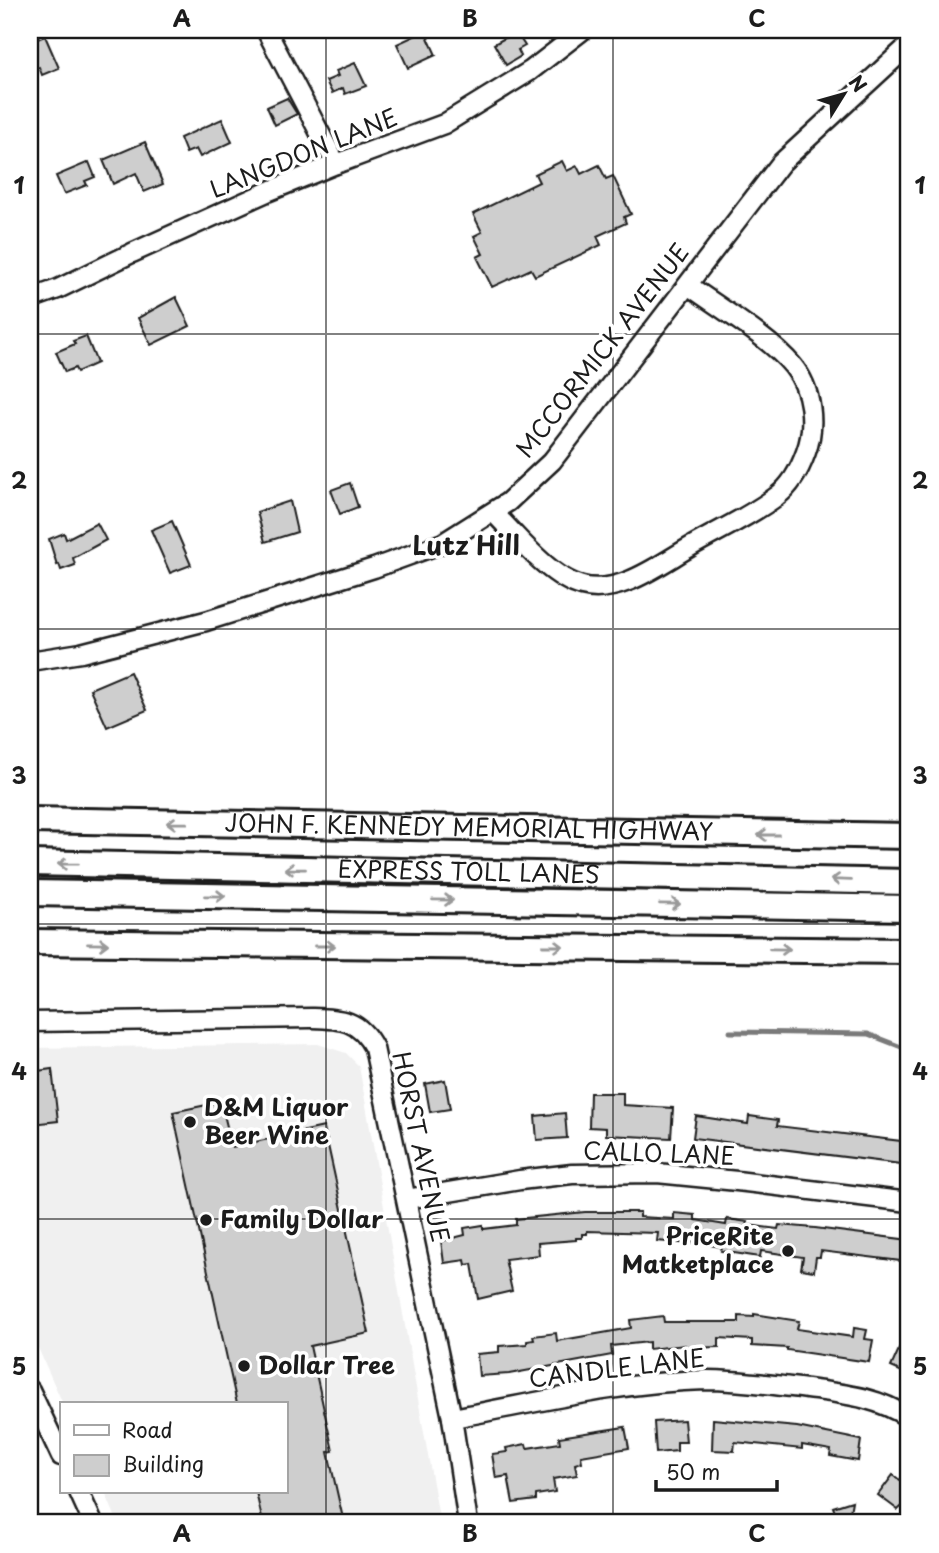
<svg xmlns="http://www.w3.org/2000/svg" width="939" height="1553" font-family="'Playpen Sans',sans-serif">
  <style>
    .built { fill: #f0f0f0 }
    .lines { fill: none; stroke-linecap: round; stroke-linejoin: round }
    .stream { stroke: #7a7a7a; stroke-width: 5 }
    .building { fill: #cecece; stroke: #1c1c1c; stroke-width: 2 }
    .minor-casing { stroke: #1c1c1c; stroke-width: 23 }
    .highway-casing { stroke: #1c1c1c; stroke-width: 30 }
    .minor { stroke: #fff; stroke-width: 18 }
    .highway { stroke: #fff; stroke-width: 24 }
    .oneway { stroke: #999 }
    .grid { fill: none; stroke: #1c1c1c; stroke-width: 2; stroke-opacity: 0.55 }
    .poi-dot { fill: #1c1c1c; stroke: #fff; stroke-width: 2.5 }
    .labels { text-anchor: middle; stroke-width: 7; stroke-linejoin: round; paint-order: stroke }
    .street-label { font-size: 24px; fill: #1c1c1c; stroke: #fff }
    .poi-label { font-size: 24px; font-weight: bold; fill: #1c1c1c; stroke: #fff; text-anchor: start }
    .neighbourhood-label { font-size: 26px; font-weight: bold; fill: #1c1c1c; stroke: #fff }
    .neatline { fill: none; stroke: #1c1c1c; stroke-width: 2.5 }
    .grid-label { font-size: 23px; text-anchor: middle; font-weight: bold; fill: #1c1c1c }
  </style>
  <rect width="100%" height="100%" fill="#fff"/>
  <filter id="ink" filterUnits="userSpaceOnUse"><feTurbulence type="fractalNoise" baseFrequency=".0143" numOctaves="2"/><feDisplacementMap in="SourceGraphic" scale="14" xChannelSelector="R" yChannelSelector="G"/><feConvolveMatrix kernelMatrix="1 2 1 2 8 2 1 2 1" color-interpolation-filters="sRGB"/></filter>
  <g filter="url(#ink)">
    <path class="built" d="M318,1044L346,1053L359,1066L440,1523H118L105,1492H285V1404H63L30,1330V1048Z"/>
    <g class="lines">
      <path class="stream" d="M730,1032L868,1034L909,1050"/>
    </g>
    <g class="building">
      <path d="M425,31L436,55L408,68L397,44Z"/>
      <path d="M516,32L525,46L518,50L521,56L506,65L494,44Z"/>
      <path d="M45,36L59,68L42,75L39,67L30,71V42Z"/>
      <path d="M355,63L366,86L345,94L343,88L332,93L326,81L338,76L336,71Z"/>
      <path d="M287,98L297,114L275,125L267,107Z"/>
      <path d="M222,119L232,142L200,157L196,149L186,153L180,138Z"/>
      <path d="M145,142L163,184L144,192L136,173L113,184L103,160Z"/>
      <path d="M562,161L567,171L577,166L581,174L599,165L606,179L613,176L631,214L624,217L626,223L597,236L601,245L535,276L531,269L492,287L477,257L483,254L474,236L482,232L473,214L539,182L535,174Z"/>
      <path d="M89,162L95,177L85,181L87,185L64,194L56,176Z"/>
      <path d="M176,297L190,326L151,345L138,318Z"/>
      <path d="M86,336L97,363L77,372L75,368L65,372L56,352L75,344L73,341Z"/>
      <path d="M350,483L358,507L340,514L331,490Z"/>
      <path d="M290,501L297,532L265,542L257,512Z"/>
      <path d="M172,521L191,565L170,573L151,530Z"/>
      <path d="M97,523L106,540L73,558L75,565L61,570L59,564L57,565L49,539L64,533L66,539Z"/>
      <path d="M130,672L147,710L107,727L90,689Z"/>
      <path d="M52,1069L58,1121L32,1124L30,1122V1072Z"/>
      <path d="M445,1080L450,1109L430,1112L425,1084Z"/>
      <path d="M590,1093H623V1105L673,1108L671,1138L606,1135V1128L589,1127Z"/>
      <path d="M221,1102L232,1147L324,1127L369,1333L310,1346L333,1451L328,1452L344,1523H263L256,1492H285V1404H237L173,1112Z"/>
      <path d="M565,1113L567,1138L537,1140L535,1116Z"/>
      <path d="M696,1116L748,1124L749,1116L778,1120L777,1126L909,1142V1165L693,1138Z"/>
      <path d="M585,1212H640V1217L674,1219V1213L695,1215V1220L726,1225L727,1219L748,1222L747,1225L778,1229L779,1225L815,1228L909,1240V1262L821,1251L820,1257H816L814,1271L801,1269L803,1257L761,1251L760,1257L721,1251L722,1247L691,1242V1244L657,1241L658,1233L587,1231V1234H582V1238H576V1240L538,1243L539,1255L505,1259L512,1291L478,1299L472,1264L466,1265L465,1260L444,1263L441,1241L465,1235L464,1228L483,1225V1229L516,1225V1219Z"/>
      <path d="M754,1314L799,1321L797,1329L853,1337L854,1328L867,1330L865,1339L873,1340L869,1362L787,1350V1348L752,1346V1340L719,1338V1347L685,1348V1345L649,1349V1342L611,1346L612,1355L509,1374L479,1376L477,1354L499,1352V1346L527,1344V1341L534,1340L533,1336L556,1333L557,1341L631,1328L630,1320L663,1316L664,1322H739V1316L754,1317Z"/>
      <path d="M909,1327V1375L891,1367Z"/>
      <path d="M713,1419L797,1427L861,1440L858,1461L830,1456L831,1450L802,1445V1449L735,1442L734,1451L712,1450Z"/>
      <path d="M684,1420L686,1442H677V1451L656,1453L654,1422Z"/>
      <path d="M625,1427L629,1448L581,1456L582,1462L575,1464L577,1475L553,1479L555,1492L536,1495V1500L513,1503L508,1476L496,1478L492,1454L507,1452L506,1448L526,1444L527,1448L560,1443L559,1437Z"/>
      <path d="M909,1469V1513L901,1507L898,1510L878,1495L893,1475L900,1480Z"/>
      <path d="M852,1501L848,1523H839L833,1507Z"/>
    </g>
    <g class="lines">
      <defs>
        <g id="minor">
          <path d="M266,30L336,164"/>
          <path d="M30,299L58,289L132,253L267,192L336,164L444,124L530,71L583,30"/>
          <path d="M493,512C516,535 550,578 582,586C619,596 660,564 690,547C719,530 751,516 777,496C792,485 800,469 806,452C816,425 812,389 793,366C770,338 718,307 688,285"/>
          <path d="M30,661L81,653L206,621L374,568L443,543L508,502L552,461L781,163L909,45"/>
          <path d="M30,1022L311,1018C341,1019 359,1019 374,1048L452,1418L468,1523"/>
          <path d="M407,1199L520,1180L572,1174L657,1173L737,1181L909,1202"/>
          <path d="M30,1390L61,1456"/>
          <path d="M452,1418C536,1403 621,1382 706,1380C740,1380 774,1385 807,1389C844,1394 878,1397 909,1418"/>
          <path d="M79,1492L93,1523"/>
        </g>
        <g id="highway">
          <path id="s1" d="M30,820L909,836"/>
          <path id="s2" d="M30,863L909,882"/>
          <path d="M30,893L909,908"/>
          <path d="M30,942L909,951"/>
        </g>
      </defs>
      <use href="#minor" class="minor-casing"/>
      <use href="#highway" class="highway-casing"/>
      <use href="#minor" class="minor"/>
      <use href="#highway" class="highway"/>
    </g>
    <defs><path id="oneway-shaft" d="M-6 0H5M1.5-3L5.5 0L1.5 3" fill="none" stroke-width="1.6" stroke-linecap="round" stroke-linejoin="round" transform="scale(1.75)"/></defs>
    <g class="oneway">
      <use href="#oneway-shaft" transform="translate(177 823) rotate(-179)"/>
      <use href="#oneway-shaft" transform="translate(768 835) rotate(-180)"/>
      <use href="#oneway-shaft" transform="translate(68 864) rotate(-179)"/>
      <use href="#oneway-shaft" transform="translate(295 869) rotate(-179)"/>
      <use href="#oneway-shaft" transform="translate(841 880) rotate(-178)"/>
      <use href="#oneway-shaft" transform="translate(215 896) rotate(1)"/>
      <use href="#oneway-shaft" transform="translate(443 900) rotate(1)"/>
      <use href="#oneway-shaft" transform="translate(670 904) rotate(1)"/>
      <use href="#oneway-shaft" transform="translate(98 944) rotate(1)"/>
      <use href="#oneway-shaft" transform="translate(325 946)"/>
      <use href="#oneway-shaft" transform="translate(553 946)"/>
      <use href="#oneway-shaft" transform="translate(780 949) rotate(1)"/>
    </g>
  </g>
  <path class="grid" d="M326,30V1523M613,30V1523M30,334H909M30,629H909M30,924H909M30,1219H909"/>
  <g class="poi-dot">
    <circle cx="190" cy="1122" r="7"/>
    <circle cx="206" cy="1220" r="7"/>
    <circle cx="788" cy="1251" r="7"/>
    <circle cx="244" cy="1366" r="7"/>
  </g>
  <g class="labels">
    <g class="street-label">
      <text transform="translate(304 154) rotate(-22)" y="8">LANGDON LANE</text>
      <text transform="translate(603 351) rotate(-52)" y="8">MCCORMICK AVENUE</text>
      <text dy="8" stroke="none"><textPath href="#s1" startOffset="439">JOHN F. KENNEDY MEMORIAL HIGHWAY</textPath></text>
      <text dy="8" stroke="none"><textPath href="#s2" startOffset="439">EXPRESS TOLL LANES</textPath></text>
      <text transform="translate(420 1147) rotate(78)" y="8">HORST AVENUE</text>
      <text transform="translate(659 1154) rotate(2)" y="8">CALLO LANE</text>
      <text transform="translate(617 1369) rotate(-7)" y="8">CANDLE LANE</text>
    </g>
    <g class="poi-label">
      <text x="204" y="1116">D&amp;M Liquor<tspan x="204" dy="28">Beer Wine</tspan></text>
      <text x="220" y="1228">Family Dollar</text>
      <text x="774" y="1245" text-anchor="end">PriceRite<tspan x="774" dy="28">Matketplace</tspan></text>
      <text x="258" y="1374">Dollar Tree</text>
    </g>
    <g class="neighbourhood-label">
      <text x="466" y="555">Lutz Hill</text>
    </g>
  </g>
  <rect width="939" height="1553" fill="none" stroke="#fff" stroke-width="77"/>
  <rect x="60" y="1402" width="228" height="91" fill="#ffffff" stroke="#a4a4a4" stroke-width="2"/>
  <rect x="74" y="1425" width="35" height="10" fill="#ffffff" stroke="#a4a4a4" stroke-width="2"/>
  <text x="122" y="1438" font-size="21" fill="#1c1c1c">Road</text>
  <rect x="74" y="1455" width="35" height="21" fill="#cecece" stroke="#a4a4a4" stroke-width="2"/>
  <text x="122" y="1472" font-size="21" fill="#1c1c1c">Building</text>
  <g transform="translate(844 94) rotate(53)" stroke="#ffffff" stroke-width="5" paint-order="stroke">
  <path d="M0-5L12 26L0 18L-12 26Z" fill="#1c1c1c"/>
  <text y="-10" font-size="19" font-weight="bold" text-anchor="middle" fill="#1c1c1c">N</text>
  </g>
  <path d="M656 1480v10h121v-10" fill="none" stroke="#1c1c1c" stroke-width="3.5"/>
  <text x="666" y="1480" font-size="21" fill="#1c1c1c" stroke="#ffffff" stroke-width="5" paint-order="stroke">50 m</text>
  <rect x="38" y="38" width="862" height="1476" class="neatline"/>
  <g class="grid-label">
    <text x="182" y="27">A</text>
    <text x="470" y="27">B</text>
    <text x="757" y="27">C</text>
    <text x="19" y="194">1</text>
    <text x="920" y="194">1</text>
    <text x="19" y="489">2</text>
    <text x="920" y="489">2</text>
    <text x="19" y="784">3</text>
    <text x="920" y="784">3</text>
    <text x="19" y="1080">4</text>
    <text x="920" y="1080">4</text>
    <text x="19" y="1375">5</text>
    <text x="920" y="1375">5</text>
    <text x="182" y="1542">A</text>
    <text x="470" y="1542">B</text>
    <text x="757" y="1542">C</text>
  </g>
</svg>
